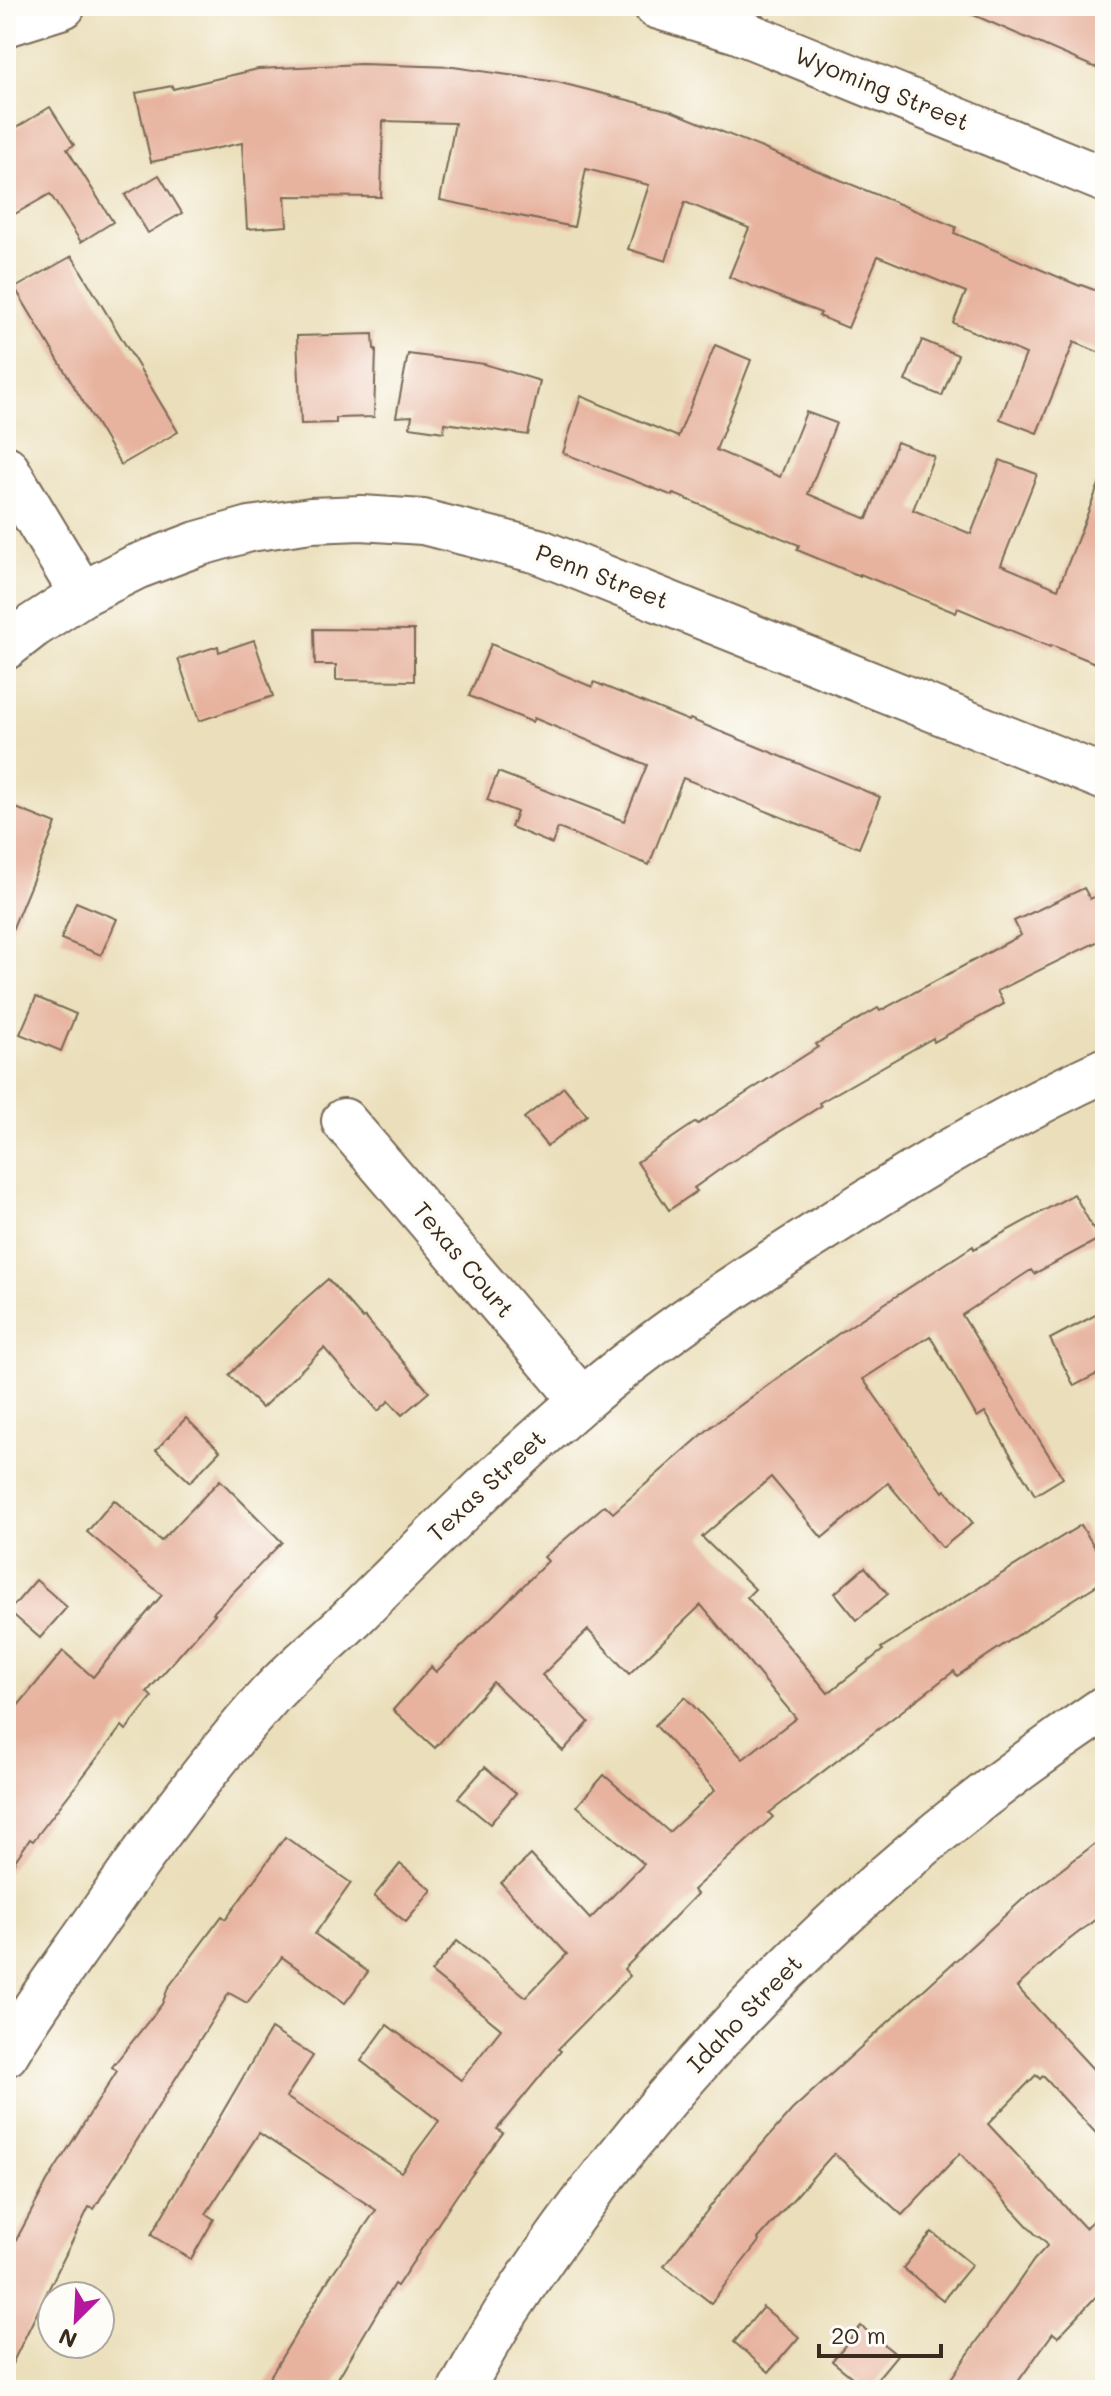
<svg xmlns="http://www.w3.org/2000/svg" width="1111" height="2396" font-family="Mali,sans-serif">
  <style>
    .building { fill: #e7b39f }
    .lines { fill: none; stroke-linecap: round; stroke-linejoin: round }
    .minor-casing { stroke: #796955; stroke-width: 48 }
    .minor { stroke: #fff; stroke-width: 44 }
    .labels { text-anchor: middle; stroke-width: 8; stroke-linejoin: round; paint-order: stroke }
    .street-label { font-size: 24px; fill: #3b2a1e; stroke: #fdfcf7 }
  </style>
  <rect width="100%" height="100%" fill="#fdfcf7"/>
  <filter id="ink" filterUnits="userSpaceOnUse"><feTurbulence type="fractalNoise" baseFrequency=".0125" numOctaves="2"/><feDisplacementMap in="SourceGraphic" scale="16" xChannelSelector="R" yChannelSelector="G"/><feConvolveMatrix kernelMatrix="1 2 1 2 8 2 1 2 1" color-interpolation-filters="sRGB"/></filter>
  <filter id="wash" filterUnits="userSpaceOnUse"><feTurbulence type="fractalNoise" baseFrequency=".006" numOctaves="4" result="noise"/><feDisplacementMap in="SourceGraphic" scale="32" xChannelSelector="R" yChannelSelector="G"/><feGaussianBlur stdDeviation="1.8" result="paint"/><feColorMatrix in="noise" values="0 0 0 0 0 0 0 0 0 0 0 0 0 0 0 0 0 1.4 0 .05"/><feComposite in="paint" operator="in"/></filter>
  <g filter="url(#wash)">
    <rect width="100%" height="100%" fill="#ebdfbb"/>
    <g id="blocks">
      <g class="building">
        <path d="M953,6H1105V47L1096,68Z"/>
        <path d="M361,64L453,67L557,82L671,111L956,227L954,233L1080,286L1081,285L1105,294V355L1074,342L1037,433L1000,419L1026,354L953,323L966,292L878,256L848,328L819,316L821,313L729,277L749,228L685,202L666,261L628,249L649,185L586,169L574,227L440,200L455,123L383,121L381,197L285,196L287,226L247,229L242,143L151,162L136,93L172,86L173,89L258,69Z"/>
        <path d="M50,107L74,145L67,149L113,222L81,242L50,194L6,219V134Z"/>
        <path d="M159,175L182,213L148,233L125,195Z"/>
        <path d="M72,256L178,432L121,465L15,288Z"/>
        <path d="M373,334L374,349H376L374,417L336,418V423L301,424L297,336Z"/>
        <path d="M922,340L958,355L942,396L905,381Z"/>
        <path d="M715,345L751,360L716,450L780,477L806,412L836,423L808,494L867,519L897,442L934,456L913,510L971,534L1000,460L1037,474L1001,565L1058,589L1103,474L1105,475V667L1051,645L1050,647L958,608L956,613L860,574V576L797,550L799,545L674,494L673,496L563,453L581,396L678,437Z"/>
        <path d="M408,354L484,364L540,381L528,435L445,423L444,432L410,427L412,416L396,417Z"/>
        <path d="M314,629L414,630V681L336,680V665H315Z"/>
        <path d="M254,640L273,696L199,721L178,659L218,646L219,652Z"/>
        <path d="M491,644L592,687L594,682L689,721L690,719L880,797L859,848L683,778L649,865L558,828L552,844L511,827L517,812L487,800L498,772L624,821L647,765L534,718L532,722L469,696Z"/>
        <path d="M6,804L56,824L7,942H6Z"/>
        <path d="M1084,888L1090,899L1105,892V938L997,991L1004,1004L934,1042L933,1038L819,1103L821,1106L726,1165L694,1188L697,1191L669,1210L637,1162L696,1122L698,1124L818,1047L816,1044L878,1008L880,1011L1021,935L1014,921Z"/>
        <path d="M76,902L117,919L101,955L61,939Z"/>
        <path d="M36,997L76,1014L61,1051L20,1034Z"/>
        <path d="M564,1087L587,1115L547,1146L524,1118Z"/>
        <path d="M1074,1194L1099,1239L1034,1274L1031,1270L962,1315L1063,1478L1035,1495L985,1412L977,1417L930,1336L863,1379L943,1492L945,1490L973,1523L942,1548L888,1483L822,1538L771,1477L702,1537L755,1589L747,1597L828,1693L883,1650L881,1648L1081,1525L1105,1564V1580L1039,1621L957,1676L954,1671L769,1813L773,1817L693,1890L697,1894L624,1969L630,1976L558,2049L561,2051L497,2129L503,2133L457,2195L397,2286L394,2284L331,2390H262L330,2277L376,2210L259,2133L206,2214L214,2219L191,2259L151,2235L271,2029L313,2056L286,2097L401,2172L439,2121L361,2061L387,2025L461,2080L501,2029L431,1972L457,1941L526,1997L567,1954L501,1883L531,1855L590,1919L644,1864L577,1806L604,1775L669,1832L715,1790L655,1725L685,1697L743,1759L796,1718L701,1605L629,1674L588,1630L542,1675L589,1722L563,1751L493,1682L435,1748L393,1710L431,1667L436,1672L548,1561L544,1557L605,1505L613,1513L712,1426L838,1334L973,1246L974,1249Z"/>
        <path d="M328,1279L363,1319L365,1317L429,1392L402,1415L389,1401L378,1411L324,1348L262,1408L229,1375L304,1300Z"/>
        <path d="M1105,1310V1370L1074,1386L1050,1339Z"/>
        <path d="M186,1418L220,1451L190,1482L156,1450Z"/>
        <path d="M220,1480L282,1542L213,1613L215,1614L147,1692L152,1697L126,1730L122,1726L33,1841L30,1839L6,1874V1720L63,1651L93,1677L162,1595L87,1532L114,1500L161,1541Z"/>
        <path d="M865,1567L888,1594L857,1620L835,1593Z"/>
        <path d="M36,1580L67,1607L40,1638L9,1611Z"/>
        <path d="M485,1767L516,1793L490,1824L458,1798Z"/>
        <path d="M1105,1836V1912L1061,1946L1017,1987L1105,2082V2143L1043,2076L1040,2079L1036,2075L988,2124L1085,2228L1105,2209V2287L1058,2337L1053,2333L1012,2390H943L1034,2260L1047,2246L1046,2242L1036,2235L960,2153L902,2215L834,2153L758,2239L759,2241L711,2303L664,2266L735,2175L792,2110L1023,1899Z"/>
        <path d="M285,1837L351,1883L315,1934L368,1972L345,2003L282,1957L247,2003L229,1993L94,2209L89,2207L6,2376V2259L48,2180L117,2071L112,2067L162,2004L168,1988L222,1916L226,1919Z"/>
        <path d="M400,1864L432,1890L406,1922L374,1896Z"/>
        <path d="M932,2232L972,2265L943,2300L903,2268Z"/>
        <path d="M763,2307L799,2337L769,2372L734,2342Z"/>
        <path d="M861,2326L897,2355L868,2390L832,2361Z"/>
      </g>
    </g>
  </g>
  <g filter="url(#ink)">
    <use href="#blocks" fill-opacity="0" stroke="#796955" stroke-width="2"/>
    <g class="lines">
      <defs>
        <g id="minor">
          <path d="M656,6L738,31L1105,180"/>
          <path d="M6,24L63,6"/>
          <path d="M6,468L82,594"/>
          <path d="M6,647L33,626L82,594L136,567L197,544L250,529L311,520L361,518L423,522L538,551L1105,778"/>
          <path d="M344,1121L582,1400"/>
          <path d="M6,2054C31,2011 61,1971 90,1930C145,1850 203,1770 268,1697C295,1667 327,1643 355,1615C428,1542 501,1470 579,1403C655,1338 740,1282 824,1229C914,1171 1007,1115 1105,1070"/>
          <path d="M461,2390C477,2362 492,2333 510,2306C667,2069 869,1867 1105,1708"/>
        </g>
      </defs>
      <use href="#minor" class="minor-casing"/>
      <use href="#minor" class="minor"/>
    </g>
  </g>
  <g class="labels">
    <g class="street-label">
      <text transform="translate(882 89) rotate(22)" y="8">Wyoming Street</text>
      <text transform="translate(602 577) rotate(21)" y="8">Penn Street</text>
      <text transform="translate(463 1260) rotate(50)" y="8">Texas Court</text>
      <text transform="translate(487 1486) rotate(-43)" y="8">Texas Street</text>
      <text transform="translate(745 2014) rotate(-46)" y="8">Idaho Street</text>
    </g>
  </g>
  <rect width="1111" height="2396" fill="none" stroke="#fdfcf7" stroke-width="32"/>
  <g transform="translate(76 2320) rotate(204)"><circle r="38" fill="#fdfcf7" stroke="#afa8a0" stroke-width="2"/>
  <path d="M0-6L14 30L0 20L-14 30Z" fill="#b5179e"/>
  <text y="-12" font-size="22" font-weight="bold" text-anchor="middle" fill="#3b2a1e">N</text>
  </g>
  <path d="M819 2344v12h122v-12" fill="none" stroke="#3b2a1e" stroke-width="4"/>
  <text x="831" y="2344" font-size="24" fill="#3b2a1e" stroke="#fdfcf7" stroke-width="6" paint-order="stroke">20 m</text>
</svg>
